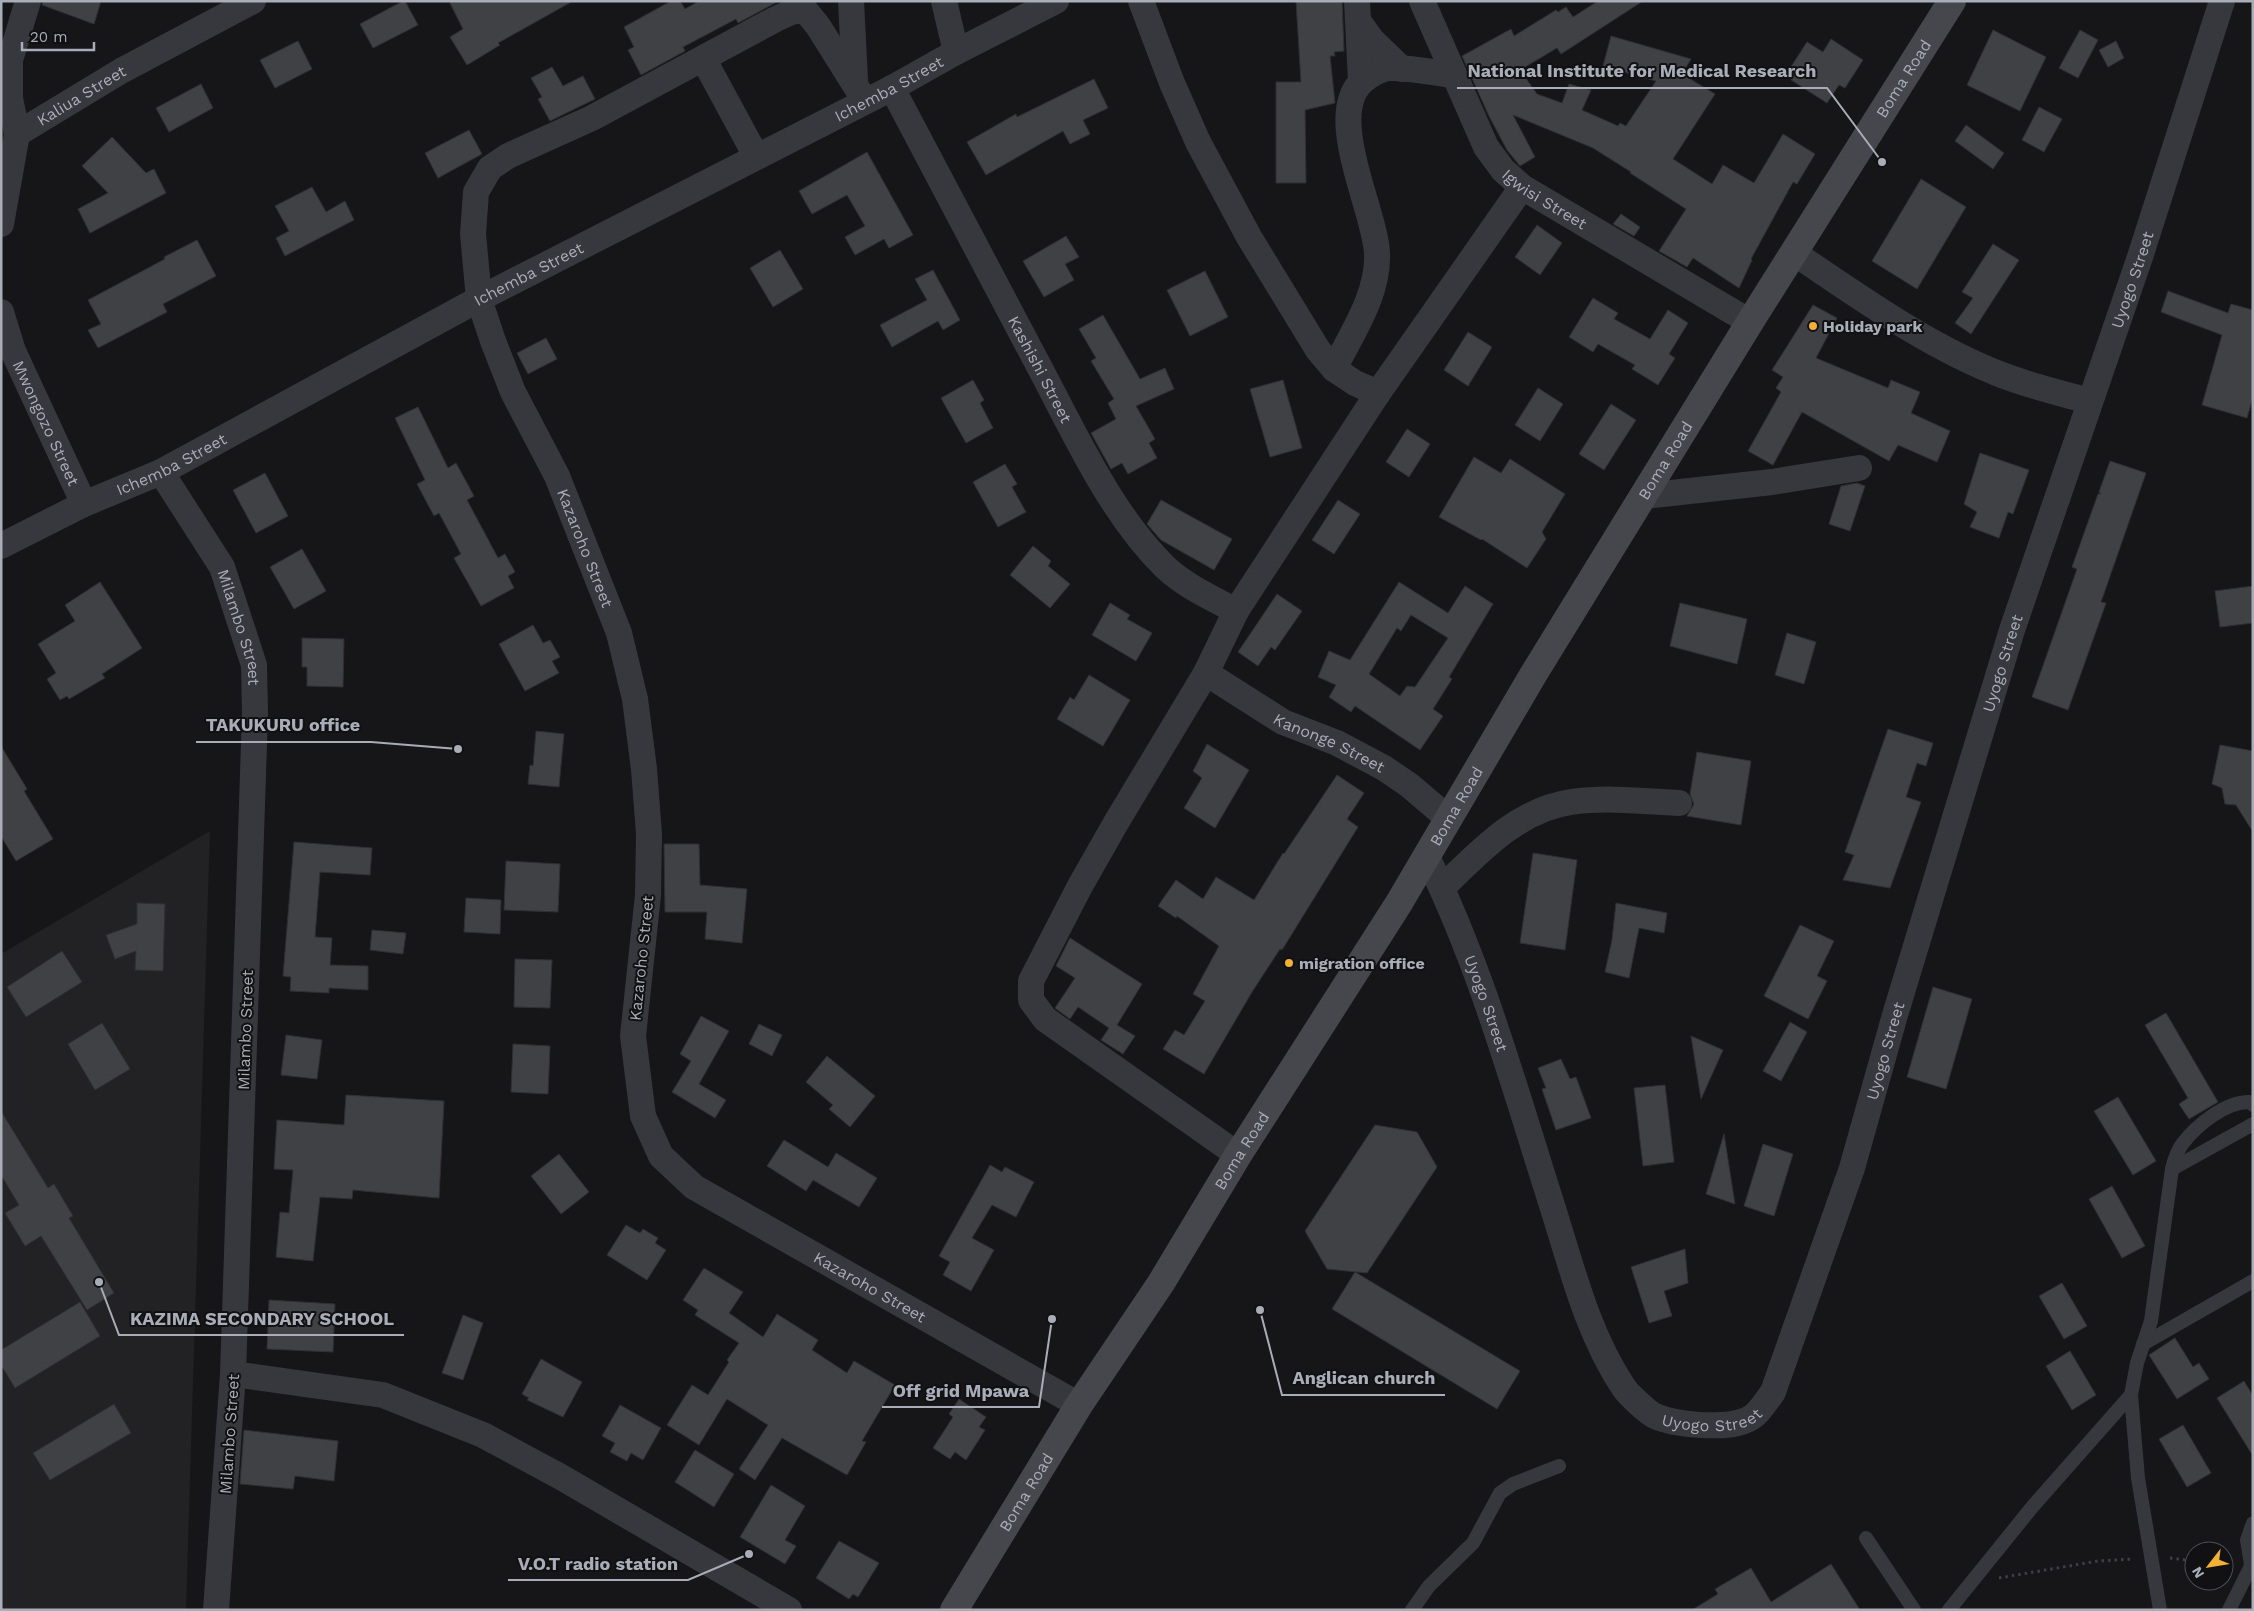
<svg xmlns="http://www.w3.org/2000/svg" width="2254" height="1611" font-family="'Work Sans',sans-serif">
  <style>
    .built { fill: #222225 }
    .building { fill: #404145; stroke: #303034; fill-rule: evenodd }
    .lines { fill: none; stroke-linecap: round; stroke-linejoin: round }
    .path { stroke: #3d3f44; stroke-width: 3; stroke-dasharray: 2.5 4; stroke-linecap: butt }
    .lane { stroke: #37383d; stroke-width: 14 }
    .street { stroke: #37383d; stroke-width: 26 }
    .secondary { stroke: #45474d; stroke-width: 28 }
    .poi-dot { fill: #f2b134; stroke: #111113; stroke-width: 2 }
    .labels { text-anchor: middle; stroke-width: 4; stroke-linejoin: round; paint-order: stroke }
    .street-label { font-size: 16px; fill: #a8adb8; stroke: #111113 }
    .poi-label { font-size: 16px; font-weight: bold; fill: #a8adb8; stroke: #111113; text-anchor: start }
    .leader { fill: none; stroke: #a8adb8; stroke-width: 2 }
    .callout-dot { fill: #a8adb8; stroke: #111113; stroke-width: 2 }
    .callout-label { font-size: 18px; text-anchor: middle; font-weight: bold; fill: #a8adb8; stroke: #111113; stroke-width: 4; stroke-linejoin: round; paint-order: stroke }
  </style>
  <rect width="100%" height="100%" fill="#161618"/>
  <path class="built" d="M210,831L186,1610H1V954Z"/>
  <g class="building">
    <path d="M43,1H101L94,24L42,5Z"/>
    <path d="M403,1H405L418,25L373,48L360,24Z"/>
    <path d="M449,1H573L498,43L500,45L467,65L450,37L463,29Z"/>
    <path d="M671,1H680L685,9L699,1H779L738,23L736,19L683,47L685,51L641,75L628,50L634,47L624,27Z"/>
    <path d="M1296,1H1342L1344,51L1334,52L1335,56H1330L1335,103L1305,110L1306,183H1276V82H1301Z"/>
    <path d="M1598,1H1643L1561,54L1557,48L1520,70L1537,94L1562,103L1569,84L1591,90L1582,110L1618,126L1620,123L1626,126L1656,81L1603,66L1611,36L1691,59L1682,74L1715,94L1673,159L1712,184L1723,165L1754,183L1783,134L1815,154L1797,184L1793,182L1751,259L1752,260L1739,288L1693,258L1687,267L1659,251L1686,209L1630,173L1631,172L1593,148L1513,115L1535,157L1520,166L1507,150L1489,116L1462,56L1511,29L1514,36L1556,10L1558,12L1566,7L1573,17Z"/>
    <path d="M1993,30L2046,57L2020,111L1967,85Z"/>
    <path d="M2080,30L2098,40L2078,78L2059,68Z"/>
    <path d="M1831,39L1863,60L1845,88L1839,85L1827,103L1791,80L1792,76L1787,73L1807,42L1823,52Z"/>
    <path d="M298,41L312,69L275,88L260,60Z"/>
    <path d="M2116,41L2124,58L2108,67L2099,50Z"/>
    <path d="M552,67L563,86L583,76L595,99L550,121L538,99L542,97L531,78Z"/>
    <path d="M1094,79L1108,108L1083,120L1090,134L1070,144L1063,131L986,175L967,142L1016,114L1017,117Z"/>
    <path d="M201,84L213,108L169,132L156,108Z"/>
    <path d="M2039,107L2062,119L2044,152L2022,140Z"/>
    <path d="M1966,125L2004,153L1993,169L1955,141Z"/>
    <path d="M469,130L482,154L438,178L425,153Z"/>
    <path d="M112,137L146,173L154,169L166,193L90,233L78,209L108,193L82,166Z"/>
    <path d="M867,152L913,235L889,248L884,239L855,255L845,237L865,226L847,195L812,214L799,191Z"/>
    <path d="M1921,179L1966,207L1917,289L1872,261Z"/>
    <path d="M312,187L326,212L345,201L354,220L285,256L276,238L289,231L275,206Z"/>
    <path d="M1621,214L1640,227L1634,236L1613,224Z"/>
    <path d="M1537,225L1562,243L1540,275L1515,257Z"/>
    <path d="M1066,236L1079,257L1065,264L1074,280L1044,297L1023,261Z"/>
    <path d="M197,240L216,276L163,304L167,312L98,348L88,330L101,324L88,300L165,259L164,257Z"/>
    <path d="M1993,244L2019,260L1971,334L1955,323L1973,298L1962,292Z"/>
    <path d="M780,250L803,289L773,307L750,268Z"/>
    <path d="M933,270L960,320L943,330L938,321L892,347L880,325L927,300L915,279Z"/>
    <path d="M1205,271L1228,317L1190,336L1167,290Z"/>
    <path d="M2168,291L2228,313L2231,304L2253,310V397L2247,418L2202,405L2222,335L2161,312Z"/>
    <path d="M1593,298L1618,313L1614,319L1650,339L1668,310L1688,323L1669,354L1675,358L1658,385L1632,369L1635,365L1598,344L1593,352L1569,337Z"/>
    <path d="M1813,305L1837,318L1816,358L1888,388L1891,380L1920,392L1911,413L1950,431L1937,462L1898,445L1889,461L1802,412L1773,465L1748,451L1781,392L1776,388L1783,377L1772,370Z"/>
    <path d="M1103,315L1140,379L1165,368L1174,389L1136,406L1155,439L1149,443L1157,458L1128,474L1122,463L1111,469L1091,433L1116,419L1108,403L1114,399L1091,361L1096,358L1079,329Z"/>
    <path d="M1468,332L1492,347L1468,386L1444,370Z"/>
    <path d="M546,338L557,359L528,374L517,353Z"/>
    <path d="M973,380L984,400L980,403L993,428L966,443L941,398Z"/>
    <path d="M1283,380L1302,448L1270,457L1250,389Z"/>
    <path d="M1538,388L1563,404L1540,441L1515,425Z"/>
    <path d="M1611,404L1636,420L1604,470L1579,454Z"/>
    <path d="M418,407L448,468L456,463L474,496L467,500L498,558L505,554L515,572L508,576L514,588L481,606L454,558L461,554L439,513L434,516L417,484L425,480L395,418Z"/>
    <path d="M1407,429L1430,444L1409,477L1386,462Z"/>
    <path d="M1980,453L2029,470L2013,514L2008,512L1999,538L1970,527L1977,512L1964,504Z"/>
    <path d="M1474,457L1501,473L1510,459L1565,494L1542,532L1546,539L1527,568L1482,539L1481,540L1439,517Z"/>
    <path d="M2110,461L2146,473L2101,602L2106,603L2068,710L2032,697L2077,569L2072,567L2098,494H2101L2099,492Z"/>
    <path d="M1005,464L1017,484L1012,487L1026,512L998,527L973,482Z"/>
    <path d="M265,473L288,516L256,533L233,490Z"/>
    <path d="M1857,483L1865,486L1850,531L1829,524L1841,486Z"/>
    <path d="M1161,500L1232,539L1214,570L1161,540L1147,524Z"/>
    <path d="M1338,500L1360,514L1334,554L1312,540Z"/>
    <path d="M1033,546L1051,561L1048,566L1070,584L1050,608L1010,575Z"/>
    <path d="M302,549L326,591L294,609L270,567Z"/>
    <path d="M100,582L142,648L102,674L105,678L69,699L67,696L60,700L47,679L56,673L38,644L75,621L65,605Z"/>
    <path d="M1399,582L1448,613L1465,586L1493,604L1449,677L1452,679L1433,709L1443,716L1420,750L1355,706L1351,712L1329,697L1336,685L1318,677L1329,651L1350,660ZM1411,615L1448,638L1415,687L1407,686L1400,696L1369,674L1397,628L1401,631Z"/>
    <path d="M2253,586V623L2220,627L2215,591Z"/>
    <path d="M1277,594L1302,611L1275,650L1271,647L1258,666L1238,652Z"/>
    <path d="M1110,603L1130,615L1127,619L1152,633L1136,661L1092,635Z"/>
    <path d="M1680,603L1747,619L1737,664L1670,646Z"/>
    <path d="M533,625L543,643L550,640L560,657L552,661L559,673L525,691L499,644Z"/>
    <path d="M1787,633L1816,642L1804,684L1775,675Z"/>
    <path d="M302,638L344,639L343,687L307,686V667H302Z"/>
    <path d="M1089,675L1130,700L1103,746L1057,719L1070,697L1074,700Z"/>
    <path d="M1888,729L1933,743L1926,766L1917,763L1906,797L1921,802L1890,888L1843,880L1854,855L1845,852Z"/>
    <path d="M536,731L564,734L559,787L528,784L530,765L533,766Z"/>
    <path d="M1207,744L1249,770L1215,828L1184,808L1202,778L1193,771Z"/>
    <path d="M2220,745L2253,751V832L2236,805L2225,804L2222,788L2212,784Z"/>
    <path d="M1,746L27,789L24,791L53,839L16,861L1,836Z"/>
    <path d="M1697,752L1751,761L1741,825L1687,816L1694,804L1690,794Z"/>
    <path d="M1337,775L1364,793L1347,819L1358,827L1282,950L1280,949L1252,992L1204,1074L1163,1049L1175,1030L1184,1035L1205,1001L1193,994L1219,946L1177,916L1176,918L1158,906L1176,880L1203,899L1216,877L1254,900L1283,853L1284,854Z"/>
    <path d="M294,842L372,848L370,875L320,872L315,937L332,938L330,965L368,966V990L329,988V993L290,991L291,977L283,976Z"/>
    <path d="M664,844H699L700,885L747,889L742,943L705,939L707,912H665Z"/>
    <path d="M1533,853L1577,860L1565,950L1520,943Z"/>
    <path d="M506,861L560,864L558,912L504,910Z"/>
    <path d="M466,898L501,900L500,934L464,932Z"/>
    <path d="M137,903L165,904L163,971L135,970L136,951L115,959L106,935L137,924Z"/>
    <path d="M1616,903L1667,913L1664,933L1639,928L1629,978L1605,972L1612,940Z"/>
    <path d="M1800,925L1834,941L1817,976L1827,981L1808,1019L1764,996Z"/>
    <path d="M372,930L406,933L403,954L370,950Z"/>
    <path d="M1070,938L1142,984L1117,1025L1135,1036L1123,1054L1101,1040L1109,1028L1078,1007L1070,1019L1055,1008L1075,978L1056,966Z"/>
    <path d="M62,951L82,982L26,1017L7,987Z"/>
    <path d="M515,959L552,960L550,1008L514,1007Z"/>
    <path d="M1933,987L1972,999L1946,1089L1907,1077Z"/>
    <path d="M2166,1013L2218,1102L2189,1119L2179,1104L2188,1098L2145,1025Z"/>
    <path d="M701,1016L729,1031L699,1084L726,1100L715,1118L672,1092L691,1061L680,1054Z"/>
    <path d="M1790,1022L1807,1032L1781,1081L1763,1071Z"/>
    <path d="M102,1023L130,1069L95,1090L68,1044Z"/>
    <path d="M759,1024L782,1035L772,1056L749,1044Z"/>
    <path d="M286,1035L322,1040L317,1079L281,1075Z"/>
    <path d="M1691,1036L1723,1050L1701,1099Z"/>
    <path d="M513,1044L550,1046L548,1094L511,1092Z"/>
    <path d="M827,1056L875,1096L850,1127L829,1109L833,1105L806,1082Z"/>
    <path d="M1561,1059L1570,1079L1576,1077L1591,1118L1556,1130L1542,1089L1546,1088L1538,1068Z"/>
    <path d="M1665,1085L1674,1162L1643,1166L1634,1088Z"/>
    <path d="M346,1095L444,1101L439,1198L353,1190L352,1199L320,1197L313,1261L276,1257L280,1212L289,1213L293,1170L274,1169L277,1120L344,1125Z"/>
    <path d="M2118,1097L2156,1161L2133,1175L2094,1111Z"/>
    <path d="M1,1111L48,1188L54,1184L73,1216L69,1218L114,1293L87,1310L41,1236L25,1246L5,1213L19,1205L1,1175Z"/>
    <path d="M1375,1125L1417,1132L1437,1167L1367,1273L1327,1269L1305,1231Z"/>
    <path d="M1724,1134L1735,1204L1706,1194Z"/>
    <path d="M784,1140L828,1167L836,1153L877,1178L859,1207L813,1180L806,1191L767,1166Z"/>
    <path d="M1763,1144L1793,1154L1774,1216L1744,1206Z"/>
    <path d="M559,1154L589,1192L561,1214L531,1176Z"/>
    <path d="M990,1165L1002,1172L1005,1167L1034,1182L1016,1217L992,1205L972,1238L994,1250L971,1291L943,1275L950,1262L939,1256Z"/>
    <path d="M2112,1186L2145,1246L2122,1258L2089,1199Z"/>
    <path d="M626,1225L640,1233L643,1229L658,1238L655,1243L666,1250L647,1280L607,1255Z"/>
    <path d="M1685,1249L1688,1283L1664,1291L1672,1316L1649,1323L1631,1267Z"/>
    <path d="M704,1268L743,1292L729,1313L763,1337L777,1314L818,1340L812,1350L847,1373L854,1361L895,1385L862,1441L866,1442L847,1475L782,1438L755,1480L739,1469L768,1425L727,1399L699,1445L667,1425L692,1385L708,1395L729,1362L727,1360L739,1343L695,1315L698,1310L683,1300Z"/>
    <path d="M1355,1272L1520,1371L1497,1409L1332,1309Z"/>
    <path d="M2062,1283L2087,1326L2064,1339L2039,1296Z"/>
    <path d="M269,1300L335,1304L333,1352L267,1349Z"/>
    <path d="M80,1302L100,1336L15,1388L1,1365V1350Z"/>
    <path d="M463,1315L483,1323L463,1380L442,1373Z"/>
    <path d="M2175,1338L2193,1367L2199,1363L2209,1379L2177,1399L2149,1355Z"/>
    <path d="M2070,1351L2096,1395L2072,1410L2046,1366Z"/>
    <path d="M541,1359L582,1382L563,1417L527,1400L529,1398L522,1394Z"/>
    <path d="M2244,1381L2253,1396V1456L2217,1398Z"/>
    <path d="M959,1399L986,1417L979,1427L985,1430L966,1460L955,1452L950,1459L933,1448L953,1417L949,1414Z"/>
    <path d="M114,1404L131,1433L50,1480L33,1453Z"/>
    <path d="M620,1405L661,1428L643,1460L631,1453L627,1461L610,1452L615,1443L602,1436Z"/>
    <path d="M2183,1425L2211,1473L2187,1487L2159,1439Z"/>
    <path d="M244,1430L338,1441L334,1481L295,1476L293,1489L240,1484Z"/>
    <path d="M695,1450L734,1474L714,1507L675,1482Z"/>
    <path d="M771,1485L805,1506L785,1540L796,1546L785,1564L740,1537Z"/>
    <path d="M839,1541L879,1563L858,1597L853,1594L849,1599L816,1578Z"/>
    <path d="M1831,1564L1860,1610H1692L1718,1594L1715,1589L1751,1568L1771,1602Z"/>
  </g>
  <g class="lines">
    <g class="path">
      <path d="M2170,1558L2194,1561"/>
      <path d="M2224,1564L2232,1561"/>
      <path d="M1999,1578L2098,1561L2134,1559"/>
    </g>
    <g class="lane">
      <path d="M2172,1169L2253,1124"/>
      <path d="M2143,1344L2253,1281"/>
      <path d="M1866,1538L1914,1610"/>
      <path d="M2251,1565L2247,1540L2253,1523"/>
      <path d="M1412,1610L1429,1586L1473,1543L1500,1493L1513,1484L1559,1466"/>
      <path d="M1949,1610L2033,1506L2131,1395"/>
      <path d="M2160,1610L2138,1478L2131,1395L2137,1363L2151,1321L2172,1169C2174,1160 2177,1151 2183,1143C2197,1125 2225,1102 2249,1102L2253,1105"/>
      <path d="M2229,1610L2253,1562"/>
    </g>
    <g class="street">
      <path d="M851,1L855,80"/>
      <path d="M944,1L956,52"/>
      <path d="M1141,1L1172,83L1198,142L1249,237L1318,350L1334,369L1355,383L1378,393"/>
      <path d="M1357,1L1361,81"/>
      <path id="s1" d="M1422,1L1486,147L1503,170L1522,187L1750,322"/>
      <path d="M1359,22L1372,40L1402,69"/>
      <path d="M704,60L756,156"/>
      <path id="s2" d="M892,88C942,183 992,278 1042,372C1077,438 1112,515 1165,567C1185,586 1212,598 1236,611"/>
      <path id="s3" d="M865,101L818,26L805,10L791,12L774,20L592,118L508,156L490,168L476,192L473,234L479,299L493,341L513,392L557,476L619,633L635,699L644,769L649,834L648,895L633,1036L643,1116L661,1156L694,1187L1079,1405"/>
      <path id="s4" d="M17,134L121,71L253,1"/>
      <path d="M1,224L17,134L10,98V60L28,1"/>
      <path d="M1794,253C1860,297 1927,346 2002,375C2030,386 2060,393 2089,401"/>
      <path id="s5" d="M1,312L13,351L84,504"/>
      <path d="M1334,369C1352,333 1379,294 1377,253C1375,209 1320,106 1368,77C1374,73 1382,69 1389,68C1410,67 1433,73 1453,75"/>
      <path id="s6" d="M161,472L222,567L254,665L255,714L233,1374L216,1610"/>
      <path d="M1644,496L1772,482L1859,468"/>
      <path id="s7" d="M1,546L84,504L161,472L479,299L892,88L956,52L1056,1"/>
      <path id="s8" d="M1206,673L1283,722L1337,743L1384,768L1409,785L1449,819"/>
      <path id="s9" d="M1427,857C1481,967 1514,1086 1551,1202C1571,1265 1587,1333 1624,1388C1628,1394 1648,1413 1655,1416C1675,1425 1723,1429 1744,1421C1757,1417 1765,1403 1773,1392L1852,1168L1895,1015L2012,630L2140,257L2222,1"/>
      <path d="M1442,888C1479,852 1517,810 1571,802C1606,797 1643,801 1679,803"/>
      <path d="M1238,1155L1045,1019L1031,1000V981L1080,886L1117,821L1206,673L1236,611L1378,393L1522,187"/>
      <path d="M233,1374L383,1395L483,1435L561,1477L789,1610"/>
    </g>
    <path class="secondary" id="s10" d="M954,1610L1079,1405L1161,1283L1238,1155L1399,903L1533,675L1750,322L1952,1"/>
  </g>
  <g class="poi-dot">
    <circle cx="1813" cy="326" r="5"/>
    <circle cx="1289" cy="963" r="5"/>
  </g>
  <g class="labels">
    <g class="street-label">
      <text dy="6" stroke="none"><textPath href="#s10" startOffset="1802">Boma Road</textPath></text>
      <text dy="6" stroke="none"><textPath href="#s7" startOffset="999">Ichemba Street</textPath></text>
      <text dy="6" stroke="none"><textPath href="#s4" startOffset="75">Kaliua Street</textPath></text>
      <text dy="6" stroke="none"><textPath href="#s1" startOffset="239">Igwisi Street</textPath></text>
      <text dy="6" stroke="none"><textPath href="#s7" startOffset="594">Ichemba Street</textPath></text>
      <text dy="6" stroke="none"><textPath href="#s9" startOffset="1911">Uyogo Street</textPath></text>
      <text dy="6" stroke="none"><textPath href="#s2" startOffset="318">Kashishi Street</textPath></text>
      <text dy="6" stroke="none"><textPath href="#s5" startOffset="120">Mwongozo Street</textPath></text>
      <text dy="6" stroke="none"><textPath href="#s10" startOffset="1352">Boma Road</textPath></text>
      <text dy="6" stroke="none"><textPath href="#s7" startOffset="189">Ichemba Street</textPath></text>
      <text dy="6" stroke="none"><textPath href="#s3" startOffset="869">Kazaroho Street</textPath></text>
      <text dy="6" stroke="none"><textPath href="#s6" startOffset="176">Milambo Street</textPath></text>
      <text dy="6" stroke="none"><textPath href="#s9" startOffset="1506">Uyogo Street</textPath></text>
      <text dy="6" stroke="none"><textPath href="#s8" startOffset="142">Kanonge Street</textPath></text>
      <text dy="6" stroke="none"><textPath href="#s10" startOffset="948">Boma Road</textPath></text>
      <text transform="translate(641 958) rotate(-84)" y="6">Kazaroho Street</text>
      <text dy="6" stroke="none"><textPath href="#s9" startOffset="158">Uyogo Street</textPath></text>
      <text transform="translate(245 1030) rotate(-88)" y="6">Milambo Street</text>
      <text dy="6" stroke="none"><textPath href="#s9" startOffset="1101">Uyogo Street</textPath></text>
      <text dy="6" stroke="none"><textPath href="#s10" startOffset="542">Boma Road</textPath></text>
      <text dy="6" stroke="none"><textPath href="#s3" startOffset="1739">Kazaroho Street</textPath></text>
      <text dy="6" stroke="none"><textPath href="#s9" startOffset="668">Uyogo Street</textPath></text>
      <text transform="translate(229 1434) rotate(-86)" y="6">Milambo Street</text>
      <text dy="6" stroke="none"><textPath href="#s10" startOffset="138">Boma Road</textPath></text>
    </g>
    <g class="poi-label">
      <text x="1823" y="332">Holiday park</text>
      <text x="1299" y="969">migration office</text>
    </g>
  </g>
  <path class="leader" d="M1882 162L1827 88H1457M458 749L371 742H196M99 1282L119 1335H404M1260 1310L1282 1395H1445M1052 1319L1039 1407H882M749 1554L688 1580H508"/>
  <g class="callout-dot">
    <circle cx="1882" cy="162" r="5"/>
    <circle cx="458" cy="749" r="5"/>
    <circle cx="99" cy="1282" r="5"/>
    <circle cx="1260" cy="1310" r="5"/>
    <circle cx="1052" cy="1319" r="5"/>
    <circle cx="749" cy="1554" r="5"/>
  </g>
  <g class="callout-label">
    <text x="1642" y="77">National Institute for Medical Research</text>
    <text x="283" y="731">TAKUKURU office</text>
    <text x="262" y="1325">KAZIMA SECONDARY SCHOOL</text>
    <text x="1364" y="1384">Anglican church</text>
    <text x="961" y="1397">Off grid Mpawa</text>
    <text x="598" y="1570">V.O.T radio station</text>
  </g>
  <rect width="2254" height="1611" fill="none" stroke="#a8adb8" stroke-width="5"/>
  <g transform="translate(2209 1566) rotate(239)"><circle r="24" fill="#111113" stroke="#4d4f55"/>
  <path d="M0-4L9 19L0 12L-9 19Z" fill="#f2b134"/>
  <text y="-8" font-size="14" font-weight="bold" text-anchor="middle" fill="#a8adb8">N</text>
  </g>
  <path d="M22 42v8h72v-8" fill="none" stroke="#a8adb8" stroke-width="2.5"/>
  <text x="30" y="42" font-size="15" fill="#a8adb8" stroke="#111113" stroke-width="4" paint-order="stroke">20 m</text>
</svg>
